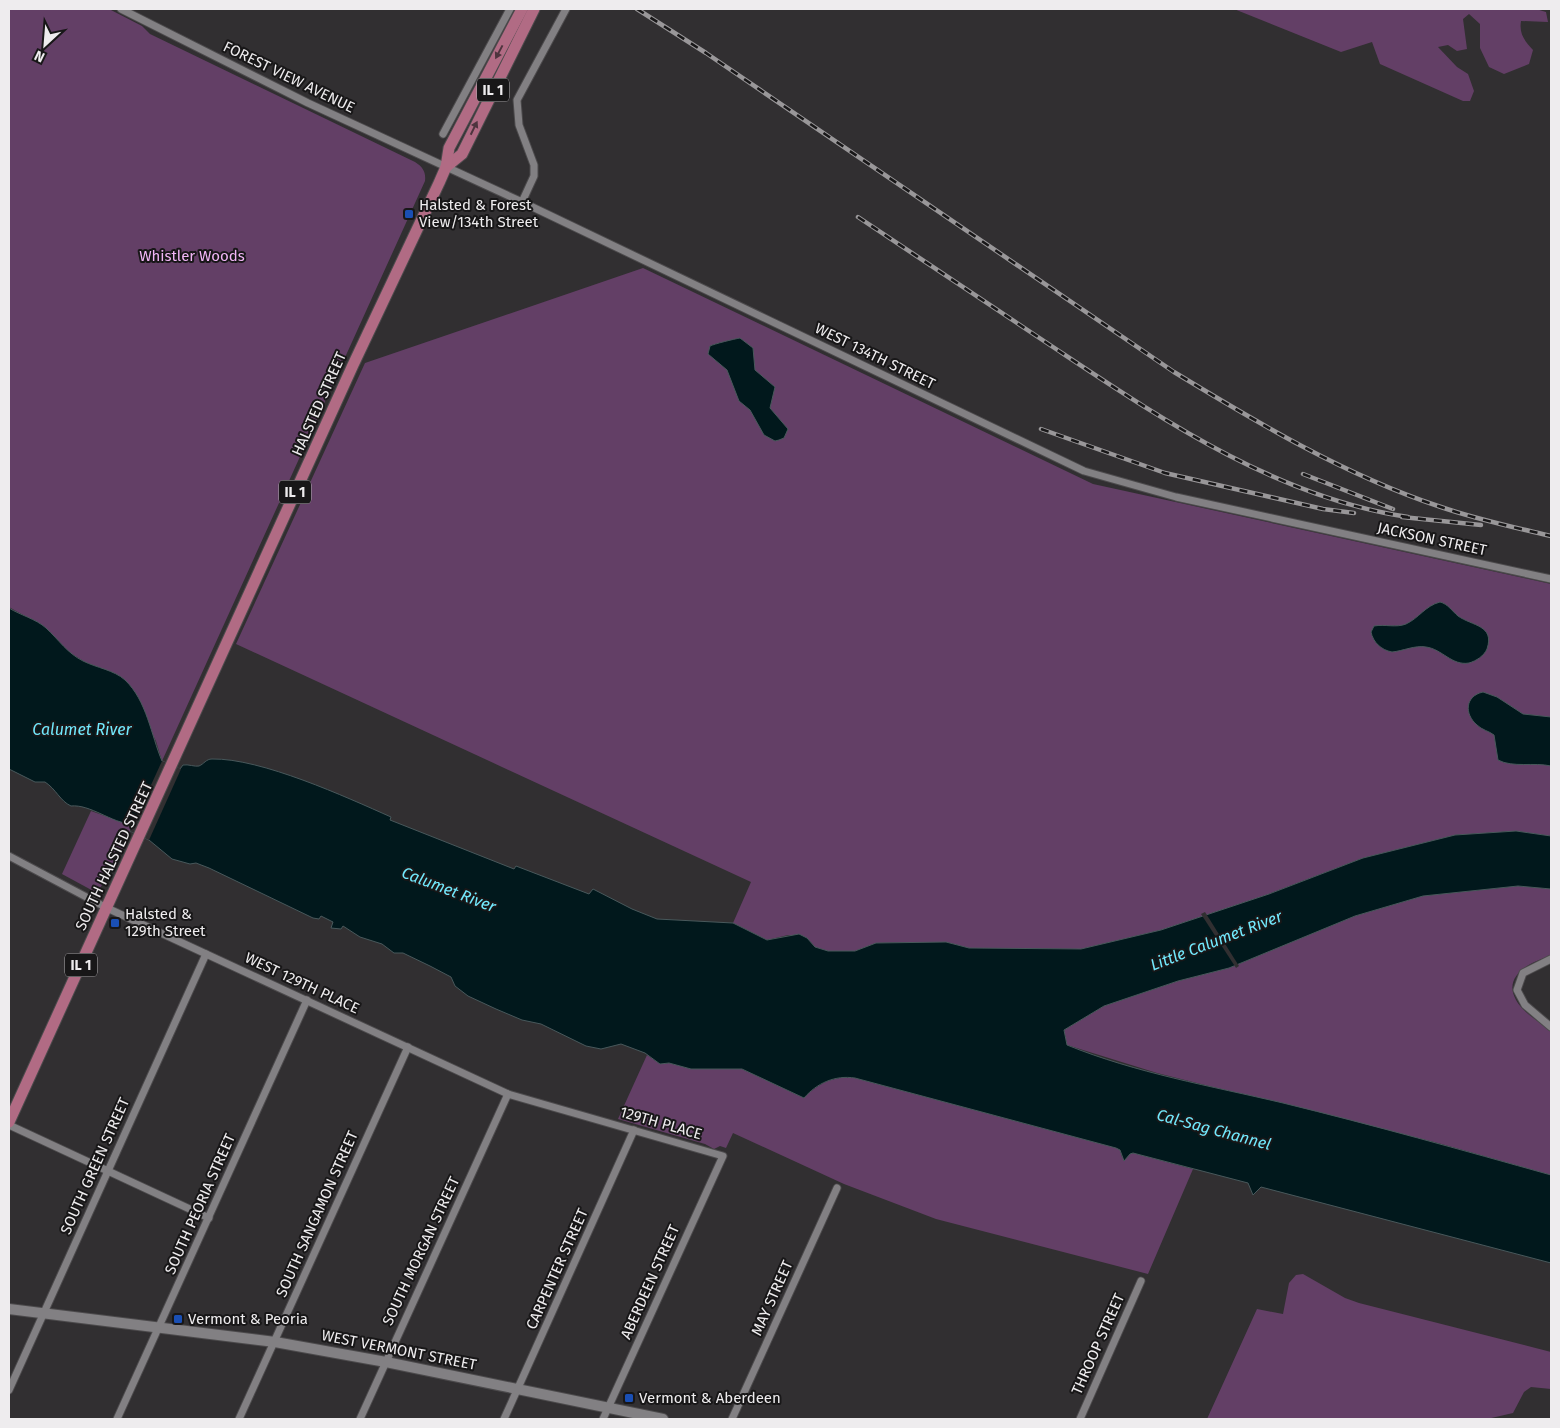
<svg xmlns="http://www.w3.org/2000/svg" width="1560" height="1428" font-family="'Fira Sans',sans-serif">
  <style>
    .green { fill: #633f66 }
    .water { fill: #01181c; stroke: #48585b }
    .pier { fill: #312f31 }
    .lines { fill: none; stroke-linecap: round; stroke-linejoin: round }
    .street-casing { stroke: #4c4a4c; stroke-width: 9 }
    .secondary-casing { stroke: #4c4a4c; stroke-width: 12 }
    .primary-casing { stroke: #4c4a4c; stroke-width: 13 }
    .street { stroke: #828083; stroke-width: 7 }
    .secondary { stroke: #828083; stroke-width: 10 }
    .primary { stroke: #b16b84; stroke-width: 11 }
    .rail-casing { stroke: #999799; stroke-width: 4.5 }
    .rail { stroke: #181718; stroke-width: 2.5; stroke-dasharray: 8; stroke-linecap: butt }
    .oneway { fill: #4e343e }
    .transit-dot { fill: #1a4fb4; stroke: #181718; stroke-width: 2 }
    .labels { text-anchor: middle; stroke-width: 4; stroke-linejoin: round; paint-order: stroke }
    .shield { fill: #181718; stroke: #aeacae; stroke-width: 1 }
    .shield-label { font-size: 14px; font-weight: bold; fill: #eeecee }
    .street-label { font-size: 15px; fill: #eeecee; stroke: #181718 }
    .poi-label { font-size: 15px; fill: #eeecee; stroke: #181718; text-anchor: start }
    .park-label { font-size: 15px; fill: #f2b6f7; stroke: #181718 }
    .water-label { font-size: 16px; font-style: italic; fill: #72e9fd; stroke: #181718 }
  </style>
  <rect width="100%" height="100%" fill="#312f31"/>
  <g class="green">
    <path d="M9,9H109L142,26L150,34L415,162C423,167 426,172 425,181L162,761L156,741L125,680L111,672L85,662L67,651L46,628L9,607Z"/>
    <path d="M1234,9H1536L1546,12L1548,22L1521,21C1519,34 1524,40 1533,50L1529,64L1504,74L1489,67L1480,48V24L1469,14L1463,19L1467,49L1457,51L1448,45L1438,47L1457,67L1468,74L1474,91L1470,101H1463L1380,64L1372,42L1341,52Z"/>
    <path d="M643,268L1093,484L1551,584V836L1516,831L1455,835L1363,858L1269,894L1161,930L1081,949L969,948L946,942L876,943L855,951H828L815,947L807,938L788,935L767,940L733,923L751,882L236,644L365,363Z"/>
    <path d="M91,811L133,826L118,859L97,893L62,874Z"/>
    <path d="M1518,886L1551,889V956C1532,961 1502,975 1516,1000C1523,1013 1540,1022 1551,1031V1175L1438,1143L1157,1073L1067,1045L1064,1030L1104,1006L1178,981L1229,968L1355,916L1423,896Z"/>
    <path d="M647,1055L660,1064L669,1063L691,1069H742L804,1098C817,1083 835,1075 855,1078L1117,1148L1120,1150L1122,1157L1133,1153L1193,1169L1148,1274L936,1219L844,1184L733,1133L726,1148L720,1146L714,1149L705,1144L618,1119Z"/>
    <path d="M1303,1274L1345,1298L1359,1303L1551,1352V1389L1531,1387L1524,1392L1513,1413L1487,1419H1207L1257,1309L1283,1314L1289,1283L1296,1275Z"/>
  </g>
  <g class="water">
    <path d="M740,338L753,348L755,370L775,387L770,408L788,429L784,438L779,440L775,441L764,435L750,410L739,401L727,370L708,354L710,346C714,344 734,339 740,338Z"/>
    <path d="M1440,602C1448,604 1452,611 1458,616C1472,626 1495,625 1487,649C1484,656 1476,661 1469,663C1452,666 1442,649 1426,647C1415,645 1403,651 1392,652C1381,650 1373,642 1371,632L1374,626C1385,624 1396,628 1406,624C1419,618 1425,606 1440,602Z"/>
    <path d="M9,608C20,615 36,619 46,628C59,640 67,653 83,661C97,668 114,670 125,680C147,701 151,735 162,761L180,769L183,765C188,764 195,767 199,766C204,764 206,759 212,759C261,758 346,797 391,817L390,820L514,869L516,866L589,894L593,889L632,909L657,919L733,923L767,940L799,934L807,938L815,947L828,951H855L876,943L946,942L969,948L1081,949L1161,930L1269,894L1363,858L1455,835L1516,831L1551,836V889L1518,886L1423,896L1355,916L1229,968L1178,981L1104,1006L1064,1030L1067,1045C1136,1073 1211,1086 1283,1103C1373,1125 1462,1150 1551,1175V1263L1261,1187L1253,1195L1248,1183L1133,1153L1130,1154L1124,1161L1120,1150L1116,1148L855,1078C835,1075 817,1083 804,1098L742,1069H691L669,1063L660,1064L645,1053L621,1044L601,1049L586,1046L541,1024L522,1020L496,1009L468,996L455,986L451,977L430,966L403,953H394L382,944L360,937L343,926L341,929L331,928L333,922L321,916L319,919L313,918L209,868L196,863L190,864L172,859L149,840L130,831L133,826L131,824C112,823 90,804 71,806C60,801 56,789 45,782H35L9,769Z"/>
    <path d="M1483,692L1497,697L1523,714L1551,717V766C1534,762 1513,768 1498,760L1494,735C1489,731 1482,730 1477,725C1464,714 1465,696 1483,692Z"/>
  </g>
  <g class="pier">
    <path d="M162,761L181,769L149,840L130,831Z"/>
    <path d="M1205,912L1239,966L1236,968L1201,914Z"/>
  </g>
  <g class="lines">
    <defs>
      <g id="street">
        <path d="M121,9L308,103L522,202L1084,471L1176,497L1551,579"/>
        <path d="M443,134L510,9"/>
        <path d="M522,202L534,176V165L519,125L517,100L566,9"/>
        <path d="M9,856L107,908L508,1094L723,1156L603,1419"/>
        <path d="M1551,959L1523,973L1517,990L1525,1005L1551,1027"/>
        <path d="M9,1125L209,1218"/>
        <path d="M9,1390L206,954"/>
        <path d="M117,1419L307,1000"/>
        <path d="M239,1419L408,1047"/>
        <path d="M360,1419L508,1094"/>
        <path d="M504,1419L634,1130"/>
        <path d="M732,1419L837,1188"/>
        <path d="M1080,1419L1141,1281"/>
      </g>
      <path id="secondary" d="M9,1309L275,1342L386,1362L663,1419"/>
      <g id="primary">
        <path d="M446,167L462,154L534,9"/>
        <path d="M9,1122L353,365L439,183L446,167L449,148L522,9"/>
      </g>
    </defs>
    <use href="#street" class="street-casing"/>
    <use href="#secondary" class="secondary-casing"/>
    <use href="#primary" class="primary-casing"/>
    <use href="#street" class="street"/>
    <use href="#secondary" class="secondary"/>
    <use href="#primary" class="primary"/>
    <defs>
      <g id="rail">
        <path d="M637,9L706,53L1174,372C1258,423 1345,475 1438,506C1475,519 1513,527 1551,536"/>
        <path d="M858,217C924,261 990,305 1056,349C1163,420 1278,498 1408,517"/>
        <path d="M1041,429L1165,473L1323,509L1354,513"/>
        <path d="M1303,474L1393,509"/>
        <path d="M1402,517L1481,525"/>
      </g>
    </defs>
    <use href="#rail" class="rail-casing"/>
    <use href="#rail" class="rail"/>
  </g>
  <defs><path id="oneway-solid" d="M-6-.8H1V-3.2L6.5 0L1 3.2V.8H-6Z" transform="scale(1.25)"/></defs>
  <g class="oneway">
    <use href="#oneway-solid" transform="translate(499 52) rotate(118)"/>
    <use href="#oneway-solid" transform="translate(474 128) rotate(-64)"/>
  </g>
  <g class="transit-dot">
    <rect x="404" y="209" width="10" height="10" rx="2.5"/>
    <rect x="110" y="918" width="10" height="10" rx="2.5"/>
    <rect x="173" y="1314" width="10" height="10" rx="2.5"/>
    <rect x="624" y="1393" width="10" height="10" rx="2.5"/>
  </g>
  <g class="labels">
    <g class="shield">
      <rect x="477" y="78.5" width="32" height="23" rx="4"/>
      <rect x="279" y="480.5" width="32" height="23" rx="4"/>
      <rect x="65" y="953.5" width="32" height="23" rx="4"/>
    </g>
    <g class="shield-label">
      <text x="493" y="95">IL 1</text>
      <text x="295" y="497">IL 1</text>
      <text x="81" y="970">IL 1</text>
    </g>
    <g class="street-label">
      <text transform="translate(289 77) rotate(26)" y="5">FOREST VIEW AVENUE</text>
      <text transform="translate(875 356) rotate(26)" y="5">WEST 134TH STREET</text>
      <text transform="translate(319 404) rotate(-66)" y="5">HALSTED STREET</text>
      <text transform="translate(1432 539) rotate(12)" y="5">JACKSON STREET</text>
      <text transform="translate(114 856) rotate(-65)" y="5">SOUTH HALSTED STREET</text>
      <text transform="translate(302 983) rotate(25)" y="5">WEST 129TH PLACE</text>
      <text transform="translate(661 1123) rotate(16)" y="5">129TH PLACE</text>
      <text transform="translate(95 1166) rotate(-66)" y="5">SOUTH GREEN STREET</text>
      <text transform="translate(200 1204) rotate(-66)" y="5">SOUTH PEORIA STREET</text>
      <text transform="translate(317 1214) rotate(-66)" y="5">SOUTH SANGAMON STREET</text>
      <text transform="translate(421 1251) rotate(-65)" y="5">SOUTH MORGAN STREET</text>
      <text transform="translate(557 1269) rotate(-66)" y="5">CARPENTER STREET</text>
      <text transform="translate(650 1282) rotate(-66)" y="5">ABERDEEN STREET</text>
      <text transform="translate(772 1298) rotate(-66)" y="5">MAY STREET</text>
      <text transform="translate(1098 1344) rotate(-66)" y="5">THROOP STREET</text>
      <text transform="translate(399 1350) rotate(11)" y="5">WEST VERMONT STREET</text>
    </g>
    <g class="poi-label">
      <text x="419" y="210">Halsted &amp; Forest<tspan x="419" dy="17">View/134th Street</tspan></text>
      <text x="125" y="919">Halsted &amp;<tspan x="125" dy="17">129th Street</tspan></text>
      <text x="188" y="1324">Vermont &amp; Peoria</text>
      <text x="639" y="1403">Vermont &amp; Aberdeen</text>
    </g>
    <g class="park-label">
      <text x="192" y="261">Whistler Woods</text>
    </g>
    <g class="water-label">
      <text x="82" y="735">Calumet River</text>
      <text transform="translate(449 889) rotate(21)" y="6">Calumet River</text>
      <text transform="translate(1216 940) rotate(-21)" y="6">Little Calumet River</text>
      <text transform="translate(1214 1129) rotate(15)" y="6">Cal-Sag Channel</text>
    </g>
  </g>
  <rect width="1560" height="1428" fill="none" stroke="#eeecee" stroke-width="20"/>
  <g transform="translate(45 45) rotate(206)" stroke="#181718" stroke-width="4" paint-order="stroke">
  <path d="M0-4L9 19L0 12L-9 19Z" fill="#eeecee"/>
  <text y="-8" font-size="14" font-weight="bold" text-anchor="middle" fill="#eeecee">N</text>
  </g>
</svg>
